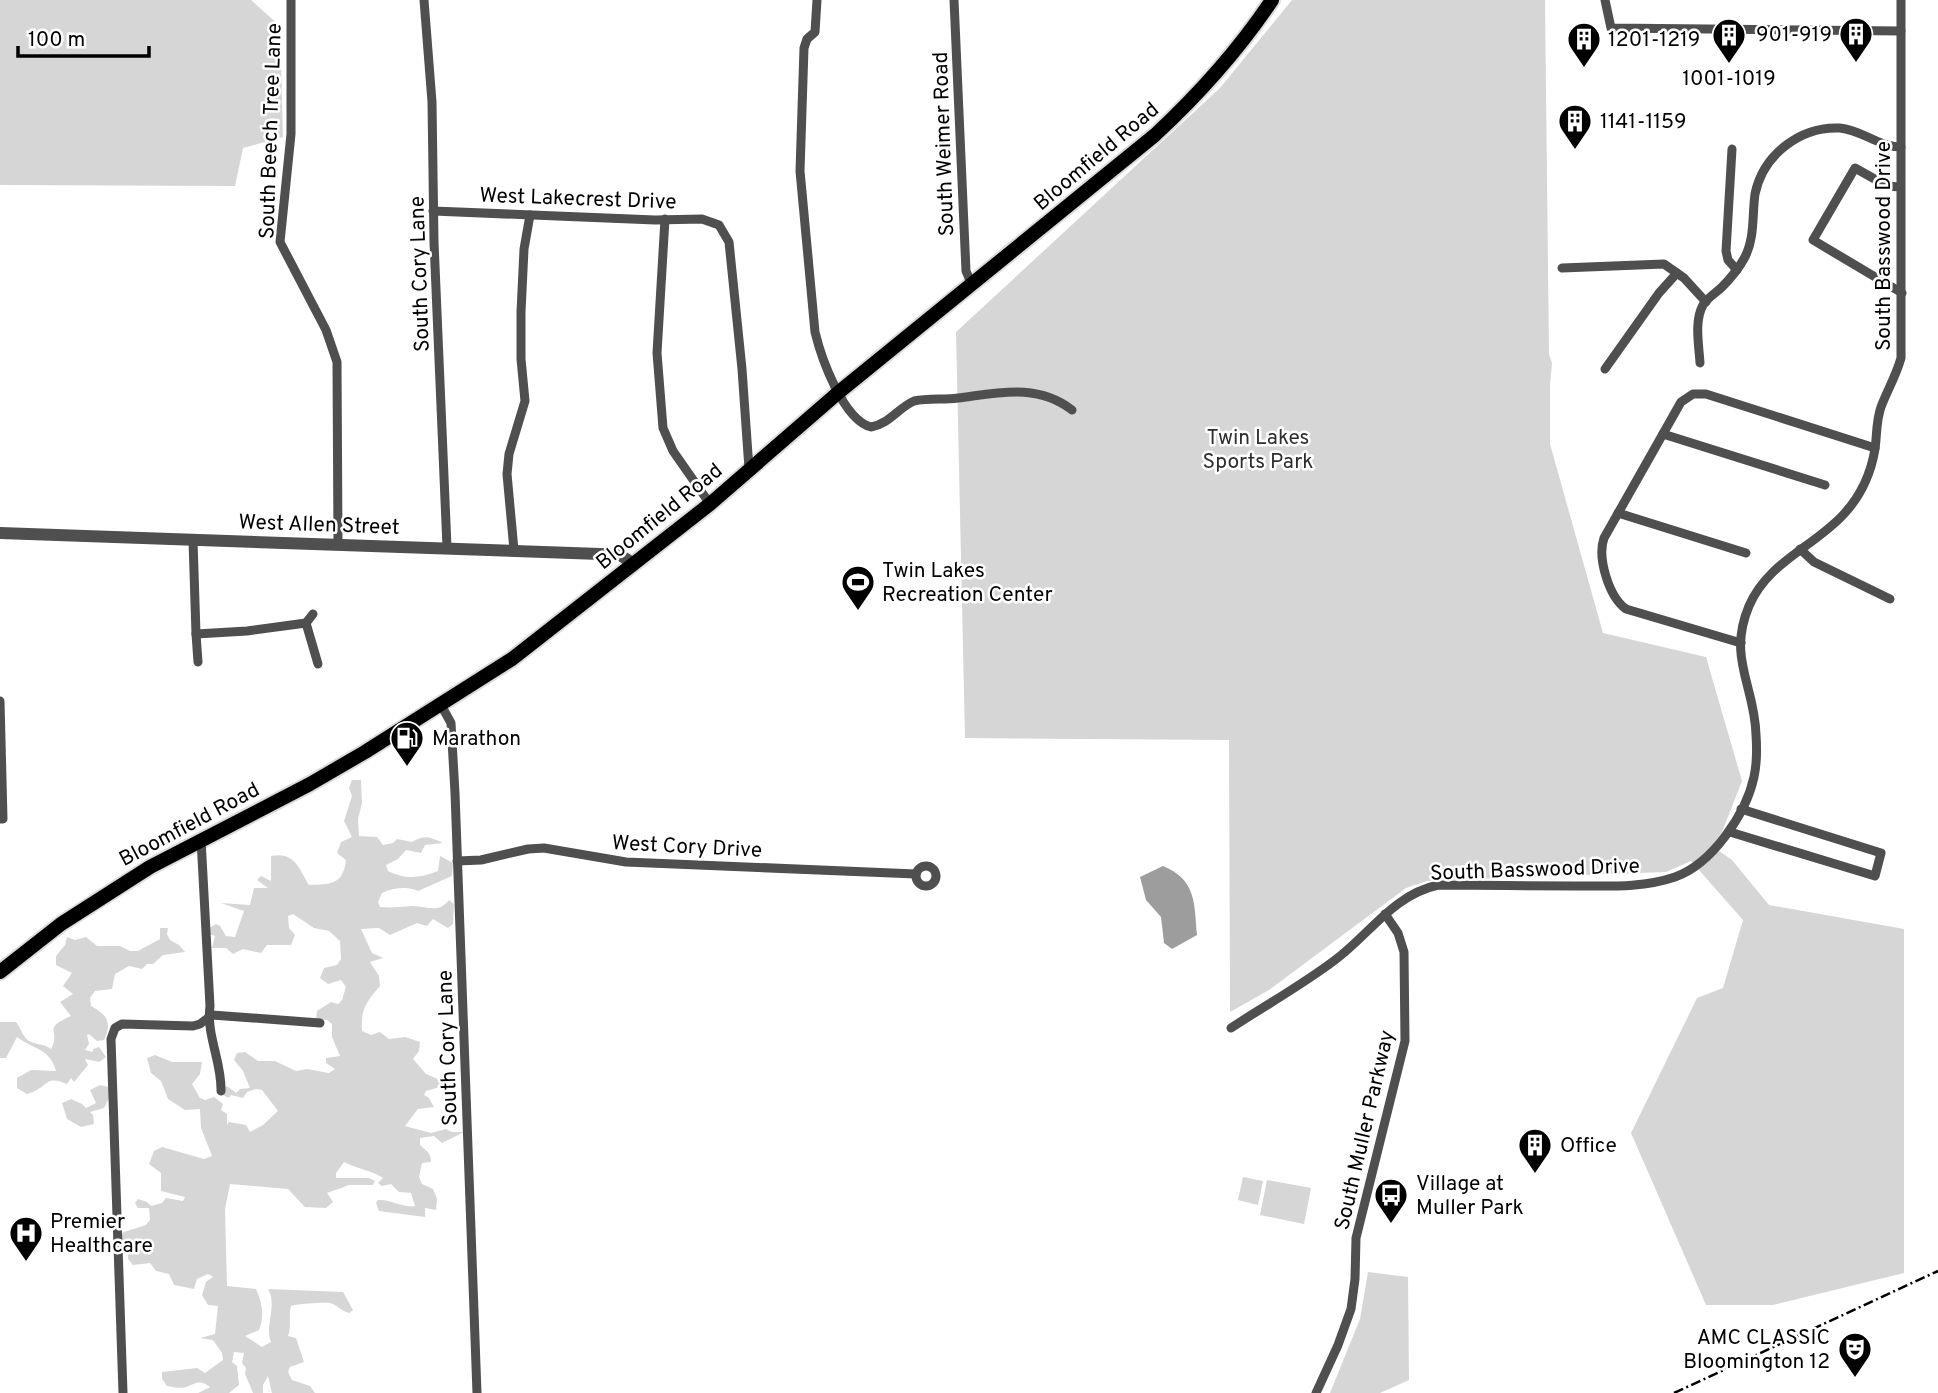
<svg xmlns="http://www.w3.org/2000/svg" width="1938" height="1393" font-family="Overpass,sans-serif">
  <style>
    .green { fill: #d6d6d6 }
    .water { fill: #9d9d9d }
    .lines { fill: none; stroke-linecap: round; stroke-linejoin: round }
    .primary-casing { stroke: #dbdbdb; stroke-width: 18 }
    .minor { stroke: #4f4f4f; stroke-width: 9 }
    .tertiary { stroke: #4f4f4f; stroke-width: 12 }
    .primary { stroke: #000; stroke-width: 14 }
    .rail { stroke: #000; stroke-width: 2.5; stroke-dasharray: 10 3.5 2 3.5; stroke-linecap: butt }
    .labels { text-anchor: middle; stroke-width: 5; stroke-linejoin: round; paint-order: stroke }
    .poi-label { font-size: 21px; fill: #000; stroke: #fff; text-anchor: start }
    .street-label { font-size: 21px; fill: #000; stroke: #fff }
    .park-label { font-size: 21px; fill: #2d2d2d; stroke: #fff }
  </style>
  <rect width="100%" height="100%" fill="#fff"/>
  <g class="green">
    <path d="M0,0H251L280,26L283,137L243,148L235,186L0,185Z"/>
    <path d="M1292,0H1545L1549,354L1552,363L1550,385V444L1603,633L1706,657L1742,781L1722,832L1712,846L1732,860L1769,905L1904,929V1273L1773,1305H1706L1631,1133L1697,998L1723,988L1743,920L1691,861L1666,872L1427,881L1406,888L1269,990L1230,1012L1229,740L965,738L956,332L1220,88Z"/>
    <path d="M352,780H361L362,803L358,819L359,836L377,837L383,845L393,843L397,839L412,842C424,834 431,837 443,843L425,845L421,853L406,850L398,859L386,865L388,871C406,880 420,878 438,871L440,856L453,863L452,876L418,891C407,886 393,888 382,893L378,902L380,907C391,908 400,907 411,906C426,905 437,915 449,900L454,904L453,924L448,928L433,919L427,926L417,923L390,935L379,928L361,929L372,953L383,958L370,962L379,976L380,986C367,1001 360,1010 362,1031L371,1035L380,1032L389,1039L405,1037L420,1042L419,1051L413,1059L426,1074L440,1080L443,1086L426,1091L424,1095L429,1098L434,1107L418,1109L405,1126L431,1133L446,1129L452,1132H464L442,1143L434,1136L420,1138V1145C426,1151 431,1152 431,1162L422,1163L419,1177L422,1184L433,1189L437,1199L436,1210L425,1208V1217L379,1211L376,1203L378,1200C391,1199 402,1208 415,1206L411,1193L399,1192L391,1184L382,1186L378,1183L383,1178C371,1170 357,1169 344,1162L336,1173V1178H369L375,1181L373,1185H349L327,1193L333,1202L326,1208L305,1207L288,1189L230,1184L225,1209L227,1286L256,1289C262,1303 265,1315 259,1330L245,1336L262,1347L271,1342C264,1324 278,1306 268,1289L343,1292L353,1310L349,1313C341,1311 336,1304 330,1303C324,1302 296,1304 291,1306C288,1317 292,1326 288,1336L296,1338L304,1362L290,1367L288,1372L292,1380L310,1386L315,1393H272L268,1376L263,1385V1393H253L245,1374L246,1368L242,1363L244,1353L234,1352L232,1362L237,1366L239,1385L229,1393H198L210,1387C200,1379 196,1383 186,1387C181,1389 173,1387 167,1386L162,1379V1372L197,1368L205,1373L223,1360L222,1353L213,1340L200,1338L215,1334L218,1306L208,1305L202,1295L206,1282L213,1277L208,1274L197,1279L194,1289L174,1285L169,1274L156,1271L150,1263L133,1265L128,1259V1248L115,1241L124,1232L146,1225L150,1220L149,1208H138L135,1203L138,1199L147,1202L151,1206L162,1203L166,1198L183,1201L185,1197L161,1191V1173L149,1164L154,1151L162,1147L204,1159L212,1156L201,1128L200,1109L185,1110L168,1099L161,1081L151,1073L147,1058L155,1055L172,1062H202L200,1074L192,1084L200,1098L205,1100L214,1097L223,1104L221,1110L227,1114V1125L229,1122L246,1125L250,1132L263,1125L278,1111L262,1090L256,1089L247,1092L243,1098L231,1095L229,1098L223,1095L222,1091L227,1086L236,1093L240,1089L250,1088L243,1071L234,1060L237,1053L245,1052L258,1061H275L296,1071L307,1069L329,1073L335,1069L326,1063V1058L340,1056L332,1037V1024L327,1020L316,1019L317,1011L331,1002L338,1004L342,1000L346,987L341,980L328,984L320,978L324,968L337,965L341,959L340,941L329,931L314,928L293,914L288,916L289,928L295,935L291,945H267L261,953L243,949L233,954L226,948H212L215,936L209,934V928L216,924L220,926L226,936L235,937L244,911L221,903L250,905L254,888H268L257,880L261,876L271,881V856C295,851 299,869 309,885C331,884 343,885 346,860L337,853L341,842L352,837L344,821L352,796L349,788Z"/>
    <path d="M160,928H168L167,934L170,940L179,945L185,952L163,955L153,964H147L142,969L129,966L115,974L112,989L95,991L90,998L91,1006C106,1014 113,1022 104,1040L97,1041L89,1034L87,1035L89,1044L85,1050L93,1052V1049L99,1047L106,1057L99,1062L85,1059L88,1065L74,1082L71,1078L67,1084C44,1074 49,1088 27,1094L17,1088V1078L31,1070L56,1071C50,1048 34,1050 17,1037L6,1058H0V1022H16C21,1028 23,1038 29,1041C37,1045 45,1044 51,1049C62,1030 40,1030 71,1016L60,1002L73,994L63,986L72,973L56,965V956L65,945L67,937L75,940L86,937L97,946H120L130,951H138L160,939Z"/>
    <path d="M100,1085L109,1087V1098L104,1108L90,1112L93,1115L94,1124L81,1127L67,1119L62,1103L71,1099L82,1104L86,1108L96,1103L90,1090Z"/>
    <path d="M1243,1177L1263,1181L1258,1205L1238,1200Z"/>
    <path d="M1267,1180L1311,1188L1304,1224L1260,1215Z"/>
    <path d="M1368,1272L1408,1277L1409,1380L1380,1393H1330L1360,1319Z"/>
  </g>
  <g class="water">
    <path d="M1163,866C1197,880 1194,904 1197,935L1172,949L1164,943L1161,917L1146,900L1140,877Z"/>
    <path d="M1527,1138L1536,1154L1527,1159L1518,1143Z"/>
  </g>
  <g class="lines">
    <defs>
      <path id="primary" d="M0,972L61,924L150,867L310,784L365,752L512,659L710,504L839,392L1155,135C1199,94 1238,51 1272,0"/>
    </defs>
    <use href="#primary" class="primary-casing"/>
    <g class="minor">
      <path d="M291,0V134L280,242L326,330L337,362L338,544"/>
      <path d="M424,0L432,102L434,242L447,547"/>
      <path d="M817,0L815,32L807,39L804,48L800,171L815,332C821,357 843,420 871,427C889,424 898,408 914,401C929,398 943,400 958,398C998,393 1037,383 1072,410"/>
      <path d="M954,0L966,271L972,285"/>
      <path d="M1605,0L1611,28L1901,31"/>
      <path d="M1732,149L1726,251L1728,260L1737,270"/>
      <path d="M1900,187L1887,186L1855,168L1813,240L1902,293"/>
      <path d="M433,211L655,220L702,219L719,225L729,242L742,369L749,469"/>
      <path d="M665,219L657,353L663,428L673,451L710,504"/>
      <path d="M1562,268L1664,264L1684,278L1706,302"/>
      <path d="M1700,363C1699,346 1694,321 1703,305C1707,298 1716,293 1722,287C1731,278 1739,268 1745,257C1755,237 1752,216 1755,194C1763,155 1800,126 1840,128C1862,130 1879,147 1901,147"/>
      <path d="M1605,369L1659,293L1677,273"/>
      <path d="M1663,434L1825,485"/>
      <path d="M1618,513L1746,553"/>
      <path d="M193,540L196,634"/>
      <path d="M1800,549L1814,562L1890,599"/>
      <path d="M514,550L507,474L509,454L525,401L521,359V312L524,249L530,215"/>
      <path d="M313,614L306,623L318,664"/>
      <path d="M1741,643L1626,609C1609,597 1597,558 1604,538L1681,402L1693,394H1706L1875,448"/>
      <path d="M198,662L196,634L247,631L306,623"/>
      <path d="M0,701L3,819H0"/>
      <path d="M441,705L451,723L455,793L477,1393"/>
      <path d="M1730,832L1875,876L1881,853L1741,809"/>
      <path d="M201,839L210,1006C206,1035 222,1062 221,1091"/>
      <path d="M457,861L481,860L528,849L544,848L626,862L916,874"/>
      <circle cx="926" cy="876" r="10"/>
      <path d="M1231,1028C1266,1005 1302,985 1335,960C1370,934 1393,895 1438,885C1484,885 1529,886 1575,886C1608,886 1643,888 1675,877C1712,864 1746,814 1754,777C1757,763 1757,749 1756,735C1755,686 1727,658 1749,606C1768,562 1812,548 1843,515C1860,497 1871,473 1875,449C1877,435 1876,421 1881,407C1887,391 1896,376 1901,358V0"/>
      <path d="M123,1393L111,1039L115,1028L122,1024L193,1026L200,1024L212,1015L320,1023"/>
      <path d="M1316,1393L1338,1345L1351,1309L1355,1279L1356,1238L1405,1041L1404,952L1398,933L1385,914"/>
    </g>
    <path class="tertiary" d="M0,533L600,554L620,555L634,564"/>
    <use href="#primary" class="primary"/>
    <path class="rail" d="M1674,1393L1938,1271"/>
  </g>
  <defs>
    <symbol id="building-pin" viewBox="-11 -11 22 30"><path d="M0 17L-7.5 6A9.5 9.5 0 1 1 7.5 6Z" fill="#000" stroke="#fff"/><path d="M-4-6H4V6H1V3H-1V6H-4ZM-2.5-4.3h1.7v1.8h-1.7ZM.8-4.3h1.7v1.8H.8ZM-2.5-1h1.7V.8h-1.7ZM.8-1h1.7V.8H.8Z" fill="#fff"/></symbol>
    <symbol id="stadium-pin" viewBox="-11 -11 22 30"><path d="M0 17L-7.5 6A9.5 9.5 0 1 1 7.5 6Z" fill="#000" stroke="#fff"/><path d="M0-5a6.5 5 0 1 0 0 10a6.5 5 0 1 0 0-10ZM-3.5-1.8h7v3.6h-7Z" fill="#fff"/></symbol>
    <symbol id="fuel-pin" viewBox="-11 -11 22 30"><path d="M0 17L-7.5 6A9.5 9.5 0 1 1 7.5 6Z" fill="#000" stroke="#fff"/><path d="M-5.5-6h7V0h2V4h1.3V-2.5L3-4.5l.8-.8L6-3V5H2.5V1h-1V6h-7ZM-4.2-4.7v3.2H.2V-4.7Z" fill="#fff"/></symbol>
    <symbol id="bus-pin" viewBox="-11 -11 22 30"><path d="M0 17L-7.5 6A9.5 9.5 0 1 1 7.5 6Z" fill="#000" stroke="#fff"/><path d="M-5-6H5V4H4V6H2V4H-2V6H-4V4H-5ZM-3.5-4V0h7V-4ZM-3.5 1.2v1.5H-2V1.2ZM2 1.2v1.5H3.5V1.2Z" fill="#fff"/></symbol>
    <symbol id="hospital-pin" viewBox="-11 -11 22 30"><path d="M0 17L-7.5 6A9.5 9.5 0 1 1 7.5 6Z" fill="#000" stroke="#fff"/><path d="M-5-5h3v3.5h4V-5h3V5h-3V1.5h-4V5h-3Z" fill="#fff"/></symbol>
    <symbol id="theatre-pin" viewBox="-11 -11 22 30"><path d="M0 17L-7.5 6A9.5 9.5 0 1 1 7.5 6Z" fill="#000" stroke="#fff"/><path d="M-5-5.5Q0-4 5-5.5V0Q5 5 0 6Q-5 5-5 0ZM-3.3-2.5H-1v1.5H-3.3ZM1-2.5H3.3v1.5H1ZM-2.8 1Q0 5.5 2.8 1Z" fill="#fff"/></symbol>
  </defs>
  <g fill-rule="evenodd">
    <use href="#building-pin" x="1837" y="15" width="38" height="52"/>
    <use href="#building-pin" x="1710" y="16" width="38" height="52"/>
    <use href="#building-pin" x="1565" y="20" width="38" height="52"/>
    <use href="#building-pin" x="1556" y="102" width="38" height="52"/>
    <use href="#stadium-pin" x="839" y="563" width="38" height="52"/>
    <use href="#fuel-pin" x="388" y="719" width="38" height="52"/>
    <use href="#building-pin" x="1516" y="1126" width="38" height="52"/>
    <use href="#bus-pin" x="1372" y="1176" width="38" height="52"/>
    <use href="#hospital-pin" x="7" y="1214" width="38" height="52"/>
    <use href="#theatre-pin" x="1836" y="1330" width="38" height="52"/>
  </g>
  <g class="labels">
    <g class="poi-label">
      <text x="1832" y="41" text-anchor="end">901-919</text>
      <text x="1608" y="46">1201-1219</text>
      <text x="1729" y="85" text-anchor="middle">1001-1019</text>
      <text x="1600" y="128">1141-1159</text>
      <text x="882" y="577">Twin Lakes<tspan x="882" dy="24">Recreation Center</tspan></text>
      <text x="432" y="745">Marathon</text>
      <text x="1560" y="1152">Office</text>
      <text x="1416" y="1190">Village at<tspan x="1416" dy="24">Muller Park</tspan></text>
      <text x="50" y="1228">Premier<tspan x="50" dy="24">Healthcare</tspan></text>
      <text x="1830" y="1344" text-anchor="end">AMC CLASSIC<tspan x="1830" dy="24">Bloomington 12</tspan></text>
    </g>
    <g class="street-label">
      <text transform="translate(270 131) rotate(-88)" y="7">South Beech Tree Lane</text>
      <text transform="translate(943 144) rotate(-92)" y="7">South Weimer Road</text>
      <text transform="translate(1096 156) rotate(-40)" y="7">Bloomfield Road</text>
      <text transform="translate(578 198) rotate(2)" y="7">West Lakecrest Drive</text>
      <text transform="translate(1883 246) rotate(-90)" y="7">South Basswood Drive</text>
      <text transform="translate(419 274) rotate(-92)" y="7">South Cory Lane</text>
      <text transform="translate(659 516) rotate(-39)" y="7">Bloomfield Road</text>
      <text transform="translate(319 524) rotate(2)" y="7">West Allen Street</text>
      <text transform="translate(189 824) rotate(-28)" y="7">Bloomfield Road</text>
      <text transform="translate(687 846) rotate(3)" y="7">West Cory Drive</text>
      <text transform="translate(1535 869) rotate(-2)" y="7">South Basswood Drive</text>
      <text transform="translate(447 1048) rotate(-92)" y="7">South Cory Lane</text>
      <text transform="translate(1364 1130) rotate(-77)" y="7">South Muller Parkway</text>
    </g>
    <g class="park-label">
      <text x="1258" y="444">Twin Lakes<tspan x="1258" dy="24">Sports Park</tspan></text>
    </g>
  </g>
  <path d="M18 46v10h131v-10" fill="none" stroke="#000000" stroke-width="3.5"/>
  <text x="28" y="46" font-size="21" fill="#000000" stroke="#ffffff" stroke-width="5" paint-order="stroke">100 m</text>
</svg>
